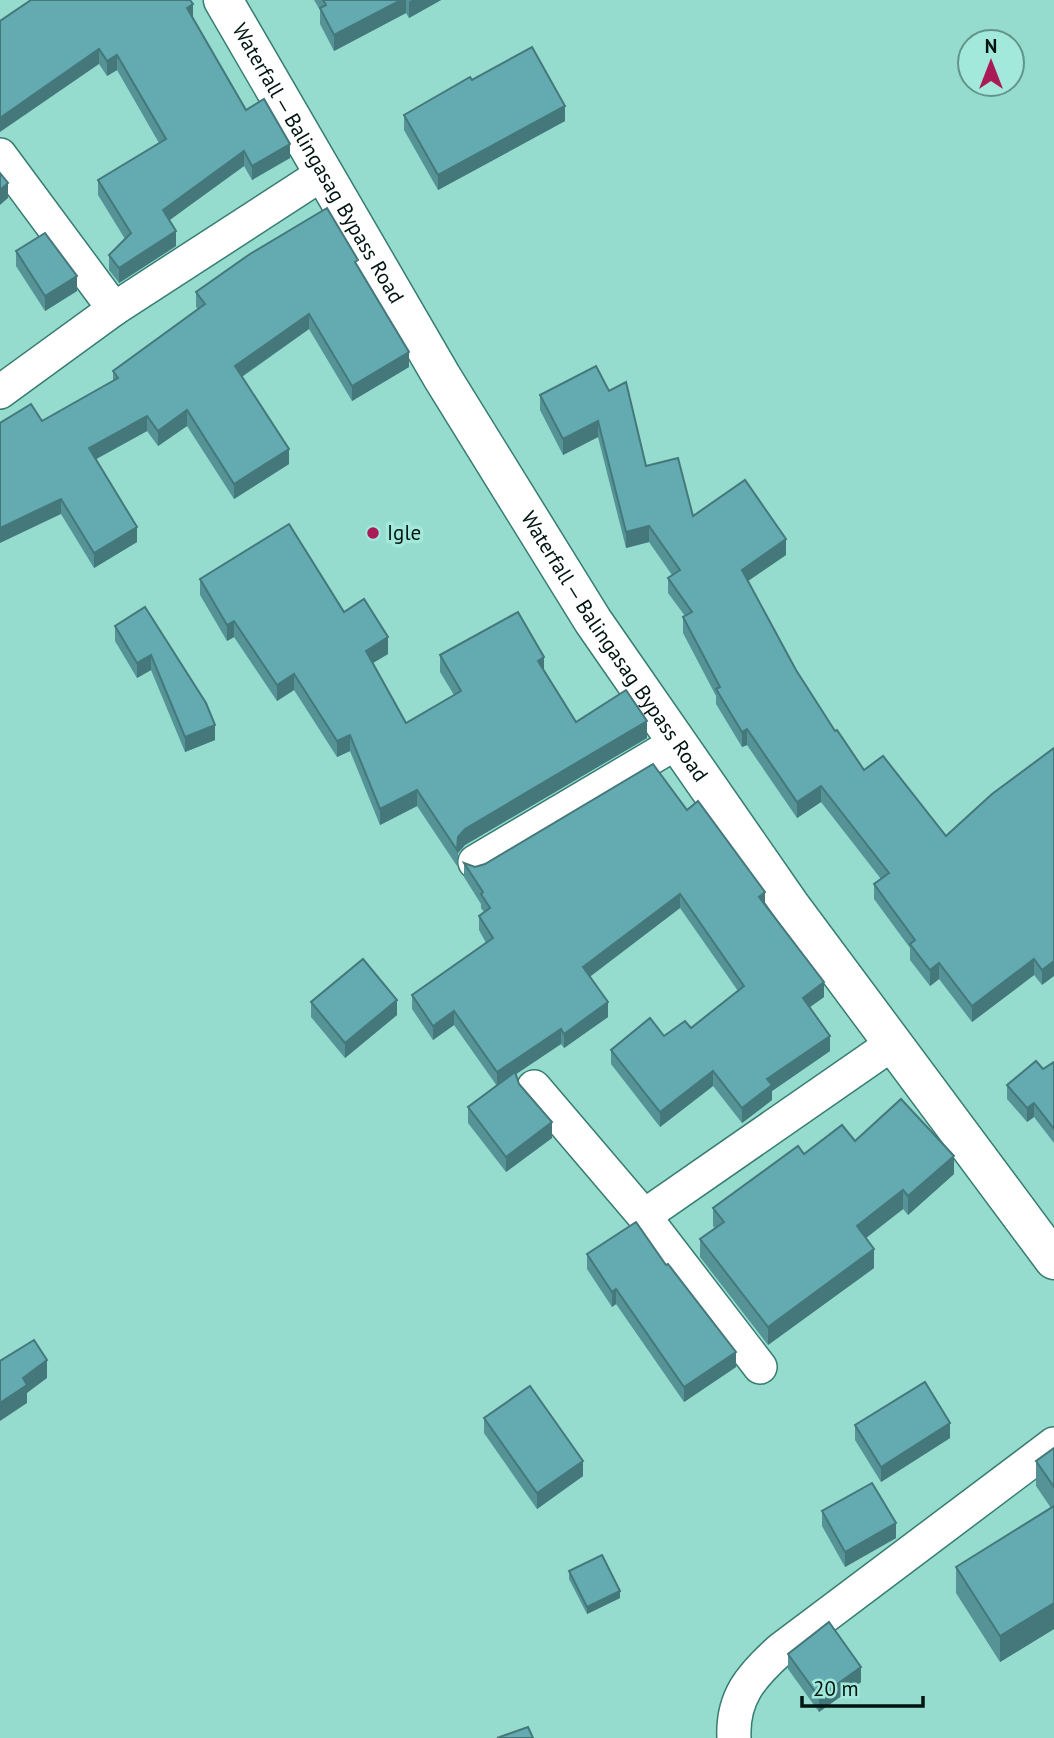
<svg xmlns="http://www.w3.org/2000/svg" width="1054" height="1738" font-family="'PT Sans',sans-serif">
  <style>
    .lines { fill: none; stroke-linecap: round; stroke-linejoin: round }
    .street-casing { stroke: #377c72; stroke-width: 36 }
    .secondary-casing { stroke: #377c72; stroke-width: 41 }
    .street { stroke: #fff; stroke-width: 33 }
    .secondary { stroke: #fff; stroke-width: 38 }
    .wall { fill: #559397 }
    .shaded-wall { fill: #45787b }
    .building { fill: #63abb0; stroke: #45787b; stroke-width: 2 }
    .poi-dot { fill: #a91a57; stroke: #a2e8db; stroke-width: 2.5 }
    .labels { text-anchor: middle; stroke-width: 7; stroke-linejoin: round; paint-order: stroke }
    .street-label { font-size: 21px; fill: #001511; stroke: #a2e8db }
    .poi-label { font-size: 21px; fill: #001511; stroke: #a2e8db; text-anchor: start }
  </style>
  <rect width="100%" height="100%" fill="#95dbce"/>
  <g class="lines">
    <defs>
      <g id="street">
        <path d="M0,155L114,309"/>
        <path d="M0,392L114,309L322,174"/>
        <path d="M475,862L676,743"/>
        <path d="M534,1087L644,1216L760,1367"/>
        <path d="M644,1216L892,1044"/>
        <path d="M734,1738C732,1698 751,1676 780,1650L1054,1444"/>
      </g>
      <g id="secondary">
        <path id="s1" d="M223,0L442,377L593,621L790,905L1054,1260"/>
      </g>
    </defs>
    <use href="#street" class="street-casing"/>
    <use href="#secondary" class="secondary-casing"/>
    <use href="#street" class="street"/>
    <use href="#secondary" class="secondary"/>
  </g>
  <g class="wall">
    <path d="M31,0L193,18L246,110L290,158L252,180L244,166L169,220L176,246L119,283L109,270V255L125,239L98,195V180L159,143L117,70L107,76L99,64Z"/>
    <path d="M314,0H441L409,18L406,13L334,51L320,24V10Z"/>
    <path d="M404,115L565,121L438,190L404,130Z"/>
    <path d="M16,251L77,291L45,311L16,266Z"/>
    <path d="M358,266L409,367L352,401L309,329L242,377L289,464L234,499L187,426L158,446L147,431L96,459L137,542L94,568L61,514L42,421L113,381V371L198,309L196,307V292Z"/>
    <path d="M596,366L646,466L693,516L786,555L748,581L796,670L835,731L864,770L946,836L1054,748L1042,985L1034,975L972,1022L939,979L930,986L910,960V948L874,899V884L881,879L821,802L797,818L747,745L742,747L716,704V696L683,633V617L685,616L668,593V578L672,575L649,542L626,548L598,437L563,455L540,410V395Z"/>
    <path d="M200,579L344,612L388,654L373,663L406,723L454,695L440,672V655L544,671L576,722L647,738L465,845L458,853L457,866L417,806L380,825L350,751L337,757L294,690L277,701L234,637L227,641L200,595Z"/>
    <path d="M145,607L215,740L185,752L151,670L137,678L115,641V626Z"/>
    <path d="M687,810L765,904L824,997L810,1007L830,1051L772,1091V1100L742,1123L713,1086L660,1127L611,1064V1050L664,1036L691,1028L738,991L680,908L589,977L608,1017L564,1048L561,1044L516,1074L519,1084L552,1138L506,1172L468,1123V1107L497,1086L454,1025L433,1040L412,1009V995L486,943L479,930V916L484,912L481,908V904L464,877V863L475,867Z"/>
    <path d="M311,1002L397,1015L345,1058L311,1017Z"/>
    <path d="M1054,1062V1143L1034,1117L1027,1122L1007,1099V1085L1043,1069Z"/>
    <path d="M855,1141L954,1174L908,1215L903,1209L866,1238L874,1268L768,1345L700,1257V1239L715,1228L713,1226V1208L804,1154Z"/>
    <path d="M587,1254L736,1367L684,1402L616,1304L612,1307L587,1269Z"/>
    <path d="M484,1418L583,1476L537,1509L484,1433Z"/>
    <path d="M855,1425L950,1438L881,1482L855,1440Z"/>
    <path d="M1054,1448V1629L1000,1662L956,1593V1567L1051,1508L1036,1486V1461Z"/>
    <path d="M822,1511L896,1538L845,1567L822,1526Z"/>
    <path d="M569,1571L620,1598L587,1614L569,1579Z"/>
    <path d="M788,1654L861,1682L819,1712L788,1669Z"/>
  </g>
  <g class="shaded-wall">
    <path d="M401,0H406V13L334,51V35Z"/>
    <path d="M412,0H441L409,18V2Z"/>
    <path d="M193,4V19L187,8Z"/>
    <path d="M99,49V64L0,132V118Z"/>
    <path d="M117,55V70L107,76V61Z"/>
    <path d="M565,106V121L438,190V175Z"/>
    <path d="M290,144V158L252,180V166Z"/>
    <path d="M244,151V166L163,225V210Z"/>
    <path d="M8,183V198L0,205V190Z"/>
    <path d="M176,231V246L119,283V268Z"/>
    <path d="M77,276V291L45,311V296Z"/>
    <path d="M309,314V329L235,381V366Z"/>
    <path d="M409,352V367L352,401V386Z"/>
    <path d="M187,410V426L158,446V431Z"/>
    <path d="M147,416V431L89,463V448Z"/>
    <path d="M598,421V437L563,455V439Z"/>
    <path d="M289,449V464L234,499V484Z"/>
    <path d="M61,499V514L0,543V528Z"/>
    <path d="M649,526V542L626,548V532Z"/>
    <path d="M137,527V542L94,568V553Z"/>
    <path d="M786,539V555L742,585V570Z"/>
    <path d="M234,621V637L227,641V625Z"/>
    <path d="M388,637V654L366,667V651Z"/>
    <path d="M151,655V670L137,678V663Z"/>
    <path d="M544,657V674L538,661Z"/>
    <path d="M294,674V690L277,701V685Z"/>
    <path d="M647,721V738L465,845L458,853L457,866L458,837L465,829Z"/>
    <path d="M215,725V740L185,752V737Z"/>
    <path d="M747,729V745L742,747V732Z"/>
    <path d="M350,735V751L337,757V741Z"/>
    <path d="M821,786V802L797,818V802Z"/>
    <path d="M417,790V806L380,825V809Z"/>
    <path d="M765,892V907L759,897Z"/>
    <path d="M680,894V908L583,982V967Z"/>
    <path d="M1034,959V975L972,1022V1006Z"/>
    <path d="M1054,961V976L1042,985V970Z"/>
    <path d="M939,963V979L930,986V970Z"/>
    <path d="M824,982V997L803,1012V998Z"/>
    <path d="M397,1000V1015L345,1058V1043Z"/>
    <path d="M608,1002V1017L564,1048V1034Z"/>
    <path d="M454,1011V1025L433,1040V1026Z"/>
    <path d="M561,1029V1044L497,1087V1072Z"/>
    <path d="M830,1036V1051L772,1091V1100L742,1123V1108L767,1079Z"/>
    <path d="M713,1071V1086L660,1127V1112Z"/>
    <path d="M1034,1103V1117L1027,1122V1108Z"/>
    <path d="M552,1122V1138L506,1172V1157Z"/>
    <path d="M954,1156V1174L908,1215V1196Z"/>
    <path d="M903,1190V1209L857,1245V1226Z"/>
    <path d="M874,1249V1268L768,1345V1327Z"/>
    <path d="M616,1289V1304L612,1307V1292Z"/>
    <path d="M736,1352V1367L684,1402V1387Z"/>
    <path d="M47,1360V1378L27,1393V1403L0,1421V1403L23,1378Z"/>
    <path d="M950,1423V1438L881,1482V1467Z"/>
    <path d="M583,1461V1476L537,1509V1493Z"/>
    <path d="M896,1523V1538L845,1567V1552Z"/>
    <path d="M620,1591V1598L587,1614V1607Z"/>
    <path d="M1054,1603V1629L1000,1662V1636Z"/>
    <path d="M861,1667V1682L819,1712V1697Z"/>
  </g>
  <g class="building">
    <path d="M31,0H190L193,4L187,8L246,110L264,99L290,144L252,166L244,151L163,210L176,231L119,268L109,255L131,233L98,180L166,139L117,55L107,61L99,49L0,118V21Z"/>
    <path d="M323,0H401L334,35L320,8L326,5Z"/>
    <path d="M532,47L565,106L438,175L404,115L470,77L472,80Z"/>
    <path d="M0,173L8,183L0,190Z"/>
    <path d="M327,208L358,260L355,262L409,352L352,386L309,314L235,366L289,449L234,484L187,410L158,431L147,416L89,448L137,527L94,553L61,499L0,528V423L31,404L42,421L118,378L113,371L205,304L196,292L250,254Z"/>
    <path d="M45,233L77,276L45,296L16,251Z"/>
    <path d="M596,366L609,391L626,382L646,466L678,458L693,516L745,480L786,539L742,570L796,670L835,731L837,730L864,770L883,756L946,836L992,794L1054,748V961L1042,970L1034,959L972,1006L939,963L930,970L910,944L915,940L874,884L889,873L821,786L797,802L747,729L742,732L716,689L720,687L683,617L692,612L668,578L680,570L649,526L626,532L598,421L563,439L540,395Z"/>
    <path d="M289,524L344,612L364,599L388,637L366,651L406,723L461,691L440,655L518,612L544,657L538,661L576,722L626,690L647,721L465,829L458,837L457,850L417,790L380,809L350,735L337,741L294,674L277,685L234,621L227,625L200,579Z"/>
    <path d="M145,607L206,703L215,725L185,737L151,655L137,663L115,626Z"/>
    <path d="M653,764L687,810L698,801L765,892L759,897L824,982L803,998L830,1036L767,1079L772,1085L742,1108L713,1071L660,1112L611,1050L650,1018L664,1036L685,1021L691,1028L744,986L680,894L583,967L608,1002L564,1034L561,1029L497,1072L454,1011L433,1026L412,995L493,938L479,916L490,908L481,894L483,892L464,863L475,867L485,864Z"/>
    <path d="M363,959L397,1000L345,1043L311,1002Z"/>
    <path d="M1036,1061L1043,1069L1054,1062V1129L1034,1103L1027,1108L1007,1085Z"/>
    <path d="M515,1072L519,1084L552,1122L506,1157L468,1107Z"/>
    <path d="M901,1099L954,1156L908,1196L903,1190L857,1226L874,1249L768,1327L700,1239L724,1222L713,1208L798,1146L804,1154L842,1125L855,1141Z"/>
    <path d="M636,1222L666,1265L668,1264L736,1352L684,1387L616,1289L612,1292L587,1254Z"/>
    <path d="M34,1340L47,1360L23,1378L27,1385L0,1403V1361Z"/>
    <path d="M925,1382L950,1423L881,1467L855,1425Z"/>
    <path d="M530,1386L583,1461L537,1493L484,1418Z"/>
    <path d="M1054,1448V1487L1036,1461Z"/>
    <path d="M872,1483L896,1523L845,1552L822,1511Z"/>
    <path d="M1054,1506V1603L1000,1636L956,1567Z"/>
    <path d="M602,1555L620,1591L587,1607L569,1571Z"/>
    <path d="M829,1622L861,1667L819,1697L788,1654Z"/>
    <path d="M528,1727L533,1738H497Z"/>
  </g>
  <circle class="poi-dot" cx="373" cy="533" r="7"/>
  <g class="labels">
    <g class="street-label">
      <text dy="7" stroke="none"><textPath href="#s1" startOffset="189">Waterfall ‒ Balingasag Bypass Road</textPath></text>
      <text dy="7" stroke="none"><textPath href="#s1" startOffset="756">Waterfall ‒ Balingasag Bypass Road</textPath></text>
    </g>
    <g class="poi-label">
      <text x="387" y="540">Igle</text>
    </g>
  </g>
  <g transform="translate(991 63)"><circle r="33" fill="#a2e8db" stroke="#61948a" stroke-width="2"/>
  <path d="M0-5L12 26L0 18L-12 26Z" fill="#a91a57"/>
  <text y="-10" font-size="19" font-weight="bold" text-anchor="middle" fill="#001511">N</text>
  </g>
  <path d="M802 1696v10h121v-10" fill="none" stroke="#001511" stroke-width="3.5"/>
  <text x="813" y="1696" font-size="21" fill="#001511" stroke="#a2e8db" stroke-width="5" paint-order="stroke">20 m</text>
</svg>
